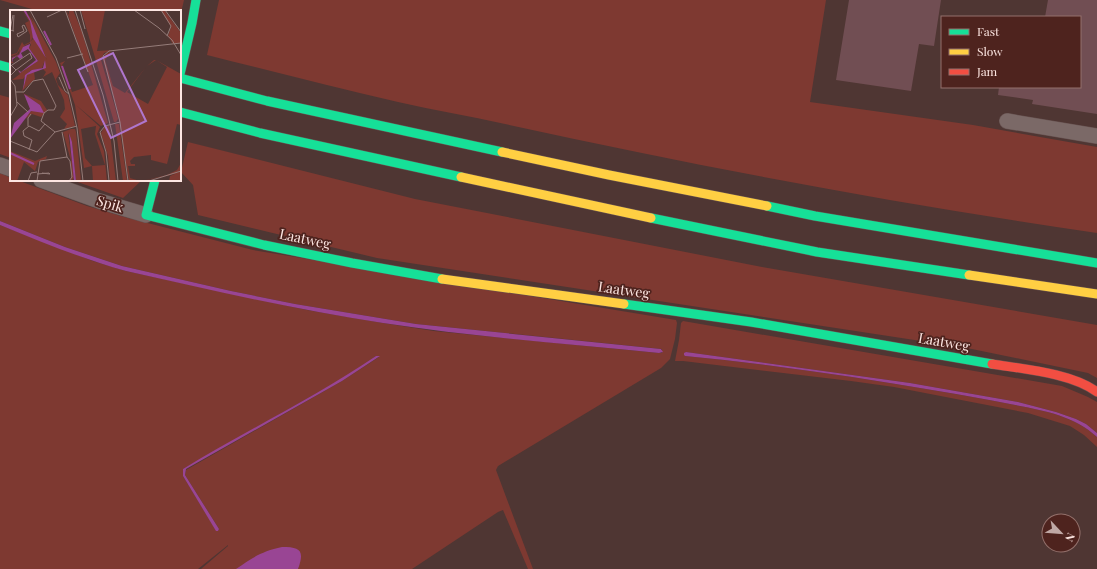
<svg xmlns="http://www.w3.org/2000/svg" width="1097" height="569" font-family="'Playfair Display',serif">
  <style>
    .green { fill: #7e3931; fill-rule: evenodd }
    .water { fill: #994594 }
    .building { fill: #714e53 }
    .lines { fill: none; stroke-linecap: round; stroke-linejoin: round }
    .street-casing { stroke: #675351; stroke-width: 16 }
    .fast-casing { stroke: #675351; stroke-width: 10 }
    .slow-casing { stroke: #675351; stroke-width: 10 }
    .jam-casing { stroke: #675351; stroke-width: 10 }
    .street { stroke: #7b6967; stroke-width: 15 }
    .fast { stroke: #16e098; stroke-width: 9 }
    .slow { stroke: #ffcf43; stroke-width: 9 }
    .jam { stroke: #f24e42; stroke-width: 9 }
    .labels { text-anchor: middle; stroke-width: 3.5; stroke-linejoin: round; paint-order: stroke }
    .street-label { font-size: 14px; fill: #fde6e2; stroke: #4e231e }
    .inset-river { fill: none; stroke: #994594; stroke-width: 2 }
    .inset-road { fill: none; stroke: #957c79; stroke-width: 1 }
    .view { fill: #af76cd; fill-opacity: 0.15; stroke: #af76cd; stroke-width: 2 }
    .inset-edge { fill: none; stroke: #fde6e2; stroke-width: 2 }
  </style>
  <rect width="100%" height="100%" fill="#4f3633"/>
  <g class="green">
    <path d="M0,0H184L180,17V11H39Z"/>
    <path d="M219,0H826L810,102L973,125L1097,147V233C898,204 701,167 505,124C469,116 433,110 398,102C334,87 271,71 207,55Z"/>
    <path d="M0,95L11,98V158L0,154Z"/>
    <path d="M188,142L415,199L762,267L1097,325V378L1088,373L967,348L377,258L198,215L193,185L181,172Z"/>
    <path d="M0,173L11,178V180H17L87,206L128,218L253,250L676,320L677,323L675,339L670,359L661,368L498,466L496,470L533,569H528L503,510L498,512L412,569H201L228,546V545L198,569H0V225L93,261L126,271L307,310L383,323L434,331L659,353H662V349L416,324L295,304L231,291L122,266L65,247L0,221ZM376,356L379,357L342,381L186,470L185,475L219,529L218,531L216,530L183,476V469L345,377Z"/>
    <path d="M72,180H142L123,198Z"/>
    <path d="M683,321L1062,386L1088,397L1097,402V433L1086,424L1076,419L1056,412L1018,402L910,383L686,352L684,354L685,356C770,364 855,377 938,391C962,395 986,399 1010,404C1041,410 1074,415 1097,437V447L1084,435L1070,426L1028,413L894,387L851,381L683,361H675L679,340L681,323Z"/>
  </g>
  <g class="water">
    <path d="M0,221L65,247L122,266L231,291L295,304L416,324L661,349L663,352L659,353C567,344 475,337 383,323C297,310 211,290 126,271C83,259 41,242 0,225Z"/>
    <path d="M686,352L910,383L1018,402L1056,412L1076,419L1086,424L1097,433V437C1074,415 1041,410 1010,404C986,399 962,395 938,391C855,377 770,364 685,356L684,355V353Z"/>
    <path d="M376,356H380L342,381L186,469L185,475L219,529L218,531H216L183,476V469C247,430 314,398 376,356Z"/>
    <path d="M282,547C300,547 305,550 298,569H236C252,558 262,551 282,547Z"/>
  </g>
  <g class="building">
    <path d="M849,0H941L934,46L919,44L911,91L836,80Z"/>
    <path d="M1048,0H1097V114L1032,104L1033,100L998,95L999,87H1080V17H1045Z"/>
  </g>
  <g class="lines">
    <defs>
      <g id="street">
        <path d="M1007,121L1097,136"/>
        <path d="M0,165L11,169"/>
        <path d="M41,180L99,201L146,215"/>
      </g>
      <g id="fast">
        <path d="M0,31L11,34"/>
        <path d="M0,65L11,68"/>
        <path d="M180,74L192,23L196,0"/>
        <path d="M180,78L267,101L502,152"/>
        <path d="M180,112L260,133L461,177"/>
        <path d="M155,180L146,215L264,245L352,263L442,279"/>
        <path d="M767,206L815,216L1097,263"/>
        <path d="M651,218L817,252L969,275"/>
        <path d="M624,304L751,322L992,364"/>
      </g>
      <g id="slow">
        <path d="M502,152L609,175L767,206"/>
        <path d="M461,177L651,218"/>
        <path d="M969,275L1097,294"/>
        <path d="M442,279L624,304"/>
      </g>
      <path id="jam" d="M992,364C1023,369 1072,373 1097,392"/>
    </defs>
    <use href="#street" class="street-casing"/>
    <use href="#fast" class="fast-casing"/>
    <use href="#slow" class="slow-casing"/>
    <use href="#jam" class="jam-casing"/>
    <use href="#street" class="street"/>
    <use href="#fast" class="fast"/>
    <use href="#slow" class="slow"/>
    <use href="#jam" class="jam"/>
  </g>
  <g class="labels">
    <g class="street-label">
      <text transform="translate(110 204) rotate(17)" y="5">Spik</text>
      <text transform="translate(305 239) rotate(12)" y="5">Laatweg</text>
      <text transform="translate(624 290) rotate(8)" y="5">Laatweg</text>
      <text transform="translate(944 342) rotate(10)" y="5">Laatweg</text>
    </g>
  </g>
  <g transform="translate(10 10)">
    <rect width="171" height="171" fill="#4f3633"/>
    <path d="M12,0L20,11L24,26L20,32L25,27L37,50L15,0L24,13L18,0L46,52L50,63L46,69L48,75L58,85L65,116L54,119L57,114L50,107L55,99L54,90L42,62L33,67L36,62L33,59L35,50L32,58L20,61L13,69L2,70L10,64L7,60L10,63L28,51L19,38L21,35L20,33L14,36L12,40L9,45L7,46L2,48L1,51L4,53H0L2,47L9,44L10,39L7,44L2,46L0,45L7,43L12,32L14,35L20,32V25L15,13L19,11ZM56,0L59,5V0H63L72,22L98,113L91,116L66,95L90,117L87,124L94,141L97,171H83L82,156L74,158L65,95L50,53L55,51L52,55L62,82L83,75ZM86,116L85,124L95,155L82,156L75,148L71,119ZM71,0H95L87,41L104,40L94,43L91,50L105,97L108,109L106,112H104ZM151,0H154L171,23V33L163,34L158,26L161,17ZM112,41L136,56L112,41L101,42L95,50L103,76L115,83L136,57L117,82L138,94L157,57L146,50L137,56L144,50H146L171,64V115L167,114L157,154L141,150V145L124,147L120,151L121,154H125V156H118L120,168L130,171H119L107,98L93,50L96,43L100,42ZM24,62L25,69L12,81L17,65ZM12,83L31,91L37,100L31,107L22,104L15,109L22,100L33,102L30,95ZM105,114H109L117,171H113ZM95,116H99L106,171H100L98,146L91,123ZM61,119H65L66,122L71,171H66L62,132L58,123L64,168L61,171V151L53,122ZM0,141L25,151L37,146L36,149L28,152L25,161L14,152L7,171H0ZM171,153V160L166,163L171,161V171H159L160,166L165,164L132,171L157,165L167,160Z" fill="#7e3931" fill-rule="evenodd"/>
    <path d="M13,0L16,1L21,11L36,48L23,28L20,11ZM22,28L19,38L28,51L10,63L8,60L11,62L26,50L18,39L11,43L13,47L10,49L7,46L3,49V53L2,48L9,45L13,37L20,34ZM35,50L36,58L17,65L13,80L15,65L22,60L33,58ZM14,84L30,95L34,103L21,101L0,129L4,113L20,99ZM59,123L62,132L66,171H64Z" fill="#994594"/>
    <path class="inset-river" d="M34,21L41,35M52,56L60,79M0,143L24,154"/>
    <path class="inset-road" d="M20,0L46,48L59,84L67,118L73,171M55,0L78,62M65,0L93,85L104,131L108,171M70,0L75,19M124,0L149,18L162,30L171,45M151,0L161,16L157,26M155,0L171,22M3,5L0,20L4,21M37,7L52,0M14,15L17,21L8,27L7,24L14,21L12,16ZM3,21L4,5M57,48L73,44M0,54L6,60L0,66M2,55L20,43L22,48L6,60M49,67L55,81L59,84M0,69L5,76L7,95L0,107M6,82H14L23,71L33,69L46,96L44,100H38L34,103L31,111L45,122L67,116M7,92L18,102M18,116V108L21,104M0,131L27,142L45,122M19,140L22,130L14,126L13,121L19,116L29,121L35,114M57,147L60,151L62,167L59,171M27,164L39,163L40,164L32,163M18,171L21,163L27,162M27,171L30,151L57,147L52,122M99,171L96,142L90,122L95,116L110,112M118,171L110,112L93,46L99,41L171,33M139,171L171,161"/>
    <path class="view" d="M103,43L136,111L101,128L68,60Z"/>
    <rect width="171" height="171" class="inset-edge"/>
  </g>
  <rect x="941" y="16" width="140" height="72" fill="#4e231e" stroke="#94716c"/>
  <rect x="949" y="29" width="20" height="6" fill="#16e098" stroke="#94716c"/>
  <text x="977" y="36" font-size="12" fill="#fde6e2">Fast</text>
  <rect x="949" y="49" width="20" height="6" fill="#ffcf43" stroke="#94716c"/>
  <text x="977" y="56" font-size="12" fill="#fde6e2">Slow</text>
  <rect x="949" y="69" width="20" height="6" fill="#f24e42" stroke="#94716c"/>
  <text x="977" y="76" font-size="12" fill="#fde6e2">Jam</text>
  <g transform="translate(1061 533) rotate(116)"><circle r="19" fill="#4e231e" stroke="#94716c"/>
  <path d="M0-3L7 15L0 10L-7 15Z" fill="#c0a8a5"/>
  <text y="-6" font-size="11" font-weight="bold" text-anchor="middle" fill="#fde6e2">N</text>
  </g>
</svg>
